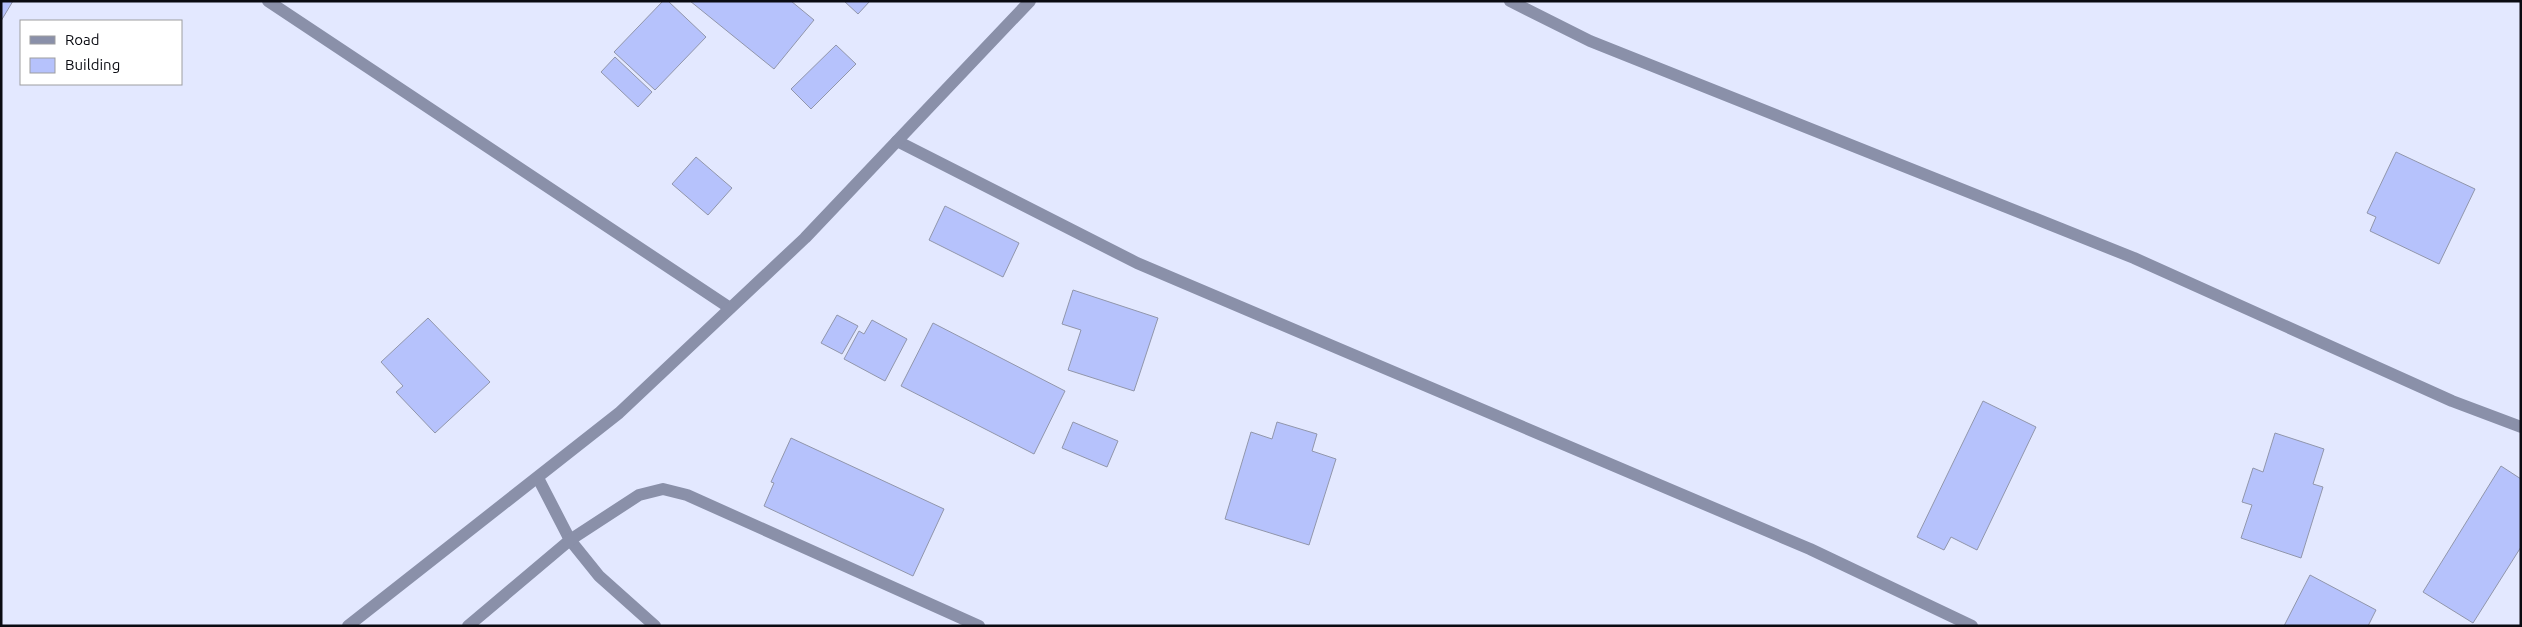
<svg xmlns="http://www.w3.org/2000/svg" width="2522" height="627" font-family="Ubuntu,sans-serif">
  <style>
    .building { fill: #b6c2fc; stroke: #9196ab }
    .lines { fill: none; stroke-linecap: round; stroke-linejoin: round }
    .minor { stroke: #8a90a9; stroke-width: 12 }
  </style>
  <rect width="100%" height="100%" fill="#e3e8ff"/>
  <g class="building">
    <path d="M1,1H13L1,21Z"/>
    <path d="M663,1H668L706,37L655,90L614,52Z"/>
    <path d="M690,1H791L814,20L774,69Z"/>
    <path d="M844,1H870L858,14Z"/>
    <path d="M836,45L856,64L811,109L791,89Z"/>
    <path d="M615,57L652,92L638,107L601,72Z"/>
    <path d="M2396,152L2475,189L2439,264L2370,231L2376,217L2367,213Z"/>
    <path d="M696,157L732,188L708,215L672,184Z"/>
    <path d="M945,206L1019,243L1003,277L929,240Z"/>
    <path d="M1073,290L1158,318L1134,391L1068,370L1081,330L1062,324Z"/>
    <path d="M837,315L858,326L842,354L821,343Z"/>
    <path d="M428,318L490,382L435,433L396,392L403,386L381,362Z"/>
    <path d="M872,320L907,339L885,381L844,359L859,331L864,334Z"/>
    <path d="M933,323L1065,391L1034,454L901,386Z"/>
    <path d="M1983,401L2036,427L1977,550L1951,537L1944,550L1917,537Z"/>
    <path d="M1073,422L1118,441L1107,467L1062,448Z"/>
    <path d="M1277,422L1317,434L1312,451L1336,459L1309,545L1225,519L1251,432L1272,439Z"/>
    <path d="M2275,433L2324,449L2313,484L2323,487L2301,558L2241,538L2252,505L2242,502L2253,468L2263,472Z"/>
    <path d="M791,438L944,509L913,576L764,506L774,483L771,482Z"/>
    <path d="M2501,466L2521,479V547L2473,623L2423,592Z"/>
    <path d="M2310,575L2376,610L2368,626H2284Z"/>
  </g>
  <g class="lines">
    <g class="minor">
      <path d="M268,1L730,308"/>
      <path d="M1510,1L1590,41L2134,258L2452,401L2521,427"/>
      <path d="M897,141L1137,263L1810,549L1972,626"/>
      <path d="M538,478L570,540L599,576L655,626"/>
      <path d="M348,626L619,413L805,238L1030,1"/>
      <path d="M468,626L570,540L639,495L663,489L687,495L979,626"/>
    </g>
  </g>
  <rect width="2522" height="627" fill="none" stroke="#0a0b12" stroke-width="5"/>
  <rect x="20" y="20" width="162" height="65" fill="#ffffff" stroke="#9d9da0"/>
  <rect x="30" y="36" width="25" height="8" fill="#8a90a9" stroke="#9d9da0"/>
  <text x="65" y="45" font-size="15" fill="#0a0b12">Road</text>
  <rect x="30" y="58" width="25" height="15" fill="#b6c2fc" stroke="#9d9da0"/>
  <text x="65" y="70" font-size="15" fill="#0a0b12">Building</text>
</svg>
